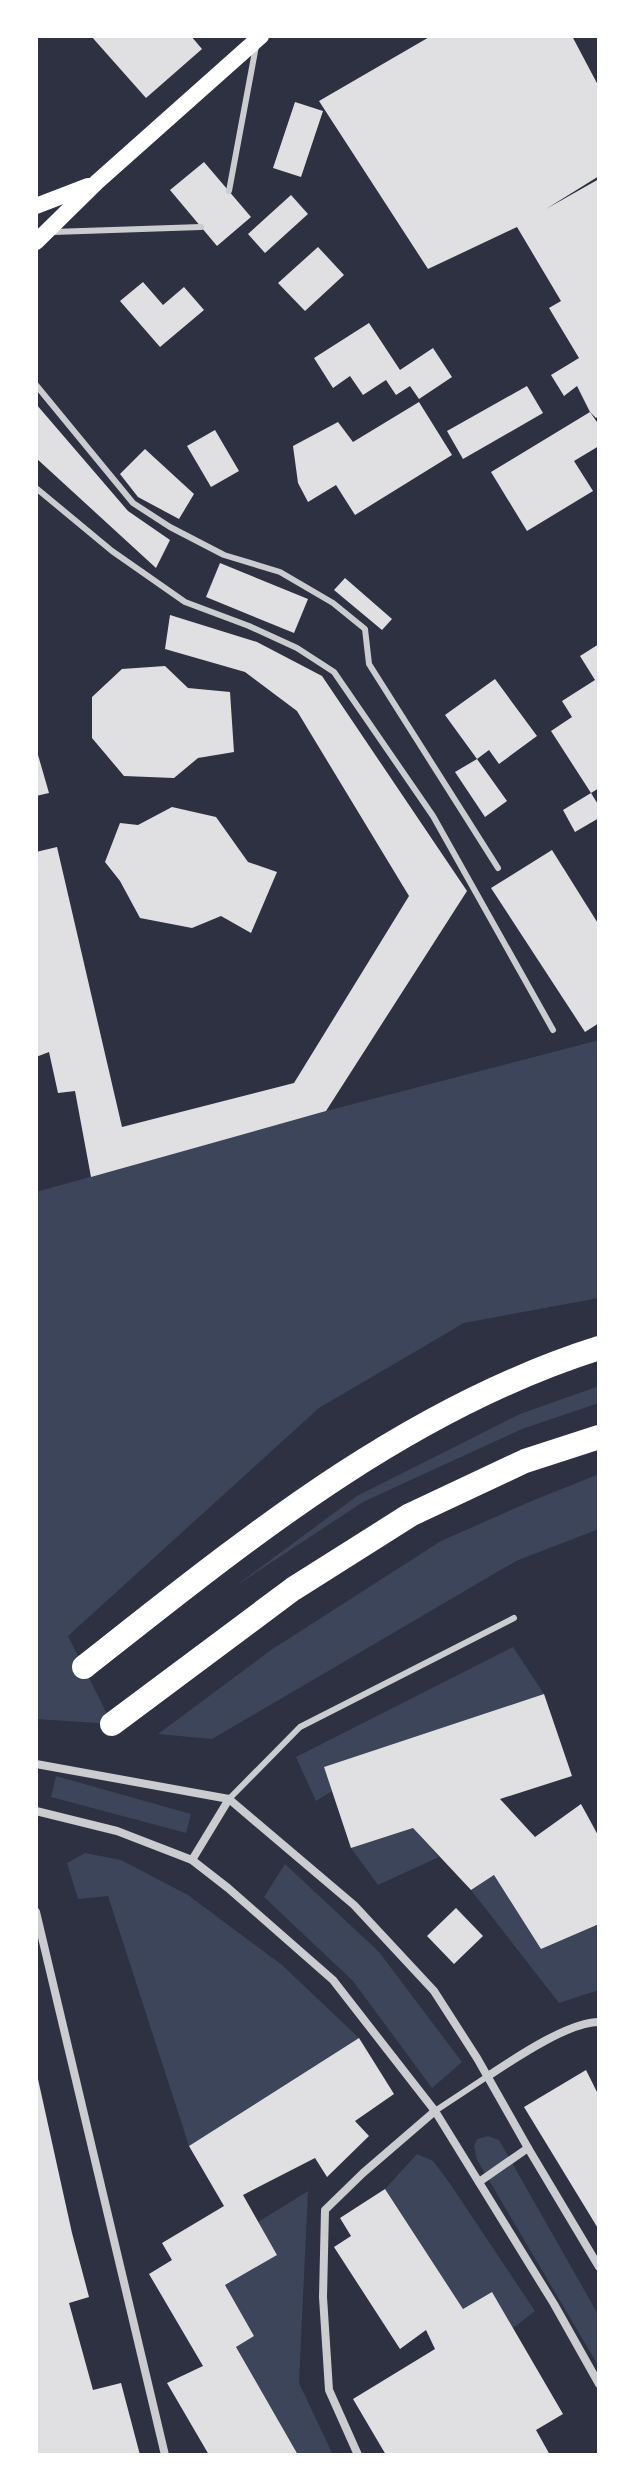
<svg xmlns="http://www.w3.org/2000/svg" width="635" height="2491" font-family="'Libre Baskerville',serif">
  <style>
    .green { fill: #3c4559 }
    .building { fill: #e0e0e3 }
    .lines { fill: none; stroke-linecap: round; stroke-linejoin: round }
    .service { stroke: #caccd0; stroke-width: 6 }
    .minor { stroke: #caccd0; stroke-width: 8 }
    .secondary { stroke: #fff; stroke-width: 16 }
    .motorway { stroke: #fff; stroke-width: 24 }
  </style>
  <rect width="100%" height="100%" fill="#2d3142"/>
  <g class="green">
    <path d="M599,1040V1298L464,1323L319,1408L68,1636L112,1724L36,1719V1192L326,1111Z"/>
    <path d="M599,1386V1403L522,1429L363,1502L234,1587L357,1496L520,1414Z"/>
    <path d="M599,1474V1529L516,1561L212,1739L158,1734L271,1650L441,1541L529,1502Z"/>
    <path d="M513,1647L544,1694L324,1767L332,1791L316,1801L296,1757Z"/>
    <path d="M56,1776L191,1814L186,1833L51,1797Z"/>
    <path d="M413,1828L439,1857L378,1885L351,1848Z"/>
    <path d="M85,1853L121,1860L188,1895L282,1965L359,2038L189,2146L108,1896L78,1899L67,1863Z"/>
    <path d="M285,1864L379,1952L462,2062L432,2088L353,1981L264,1897Z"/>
    <path d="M494,1875L542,1948L599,1924V1990L559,2003L471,1890Z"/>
    <path d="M488,2136L499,2140L599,2316V2367L477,2160L474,2146L477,2139Z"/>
    <path d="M417,2154L433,2161L451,2185L535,2311L513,2328L492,2292L463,2309L385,2189Z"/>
    <path d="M308,2191L299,2383L333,2455H298L236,2347L254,2336L225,2285L277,2255L258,2222Z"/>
  </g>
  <g class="building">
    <path d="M91,36H191L202,49L146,98Z"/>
    <path d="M431,36H572L599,87V176L546,209L599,179V416L596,418L590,412L577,386L564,396L551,375L579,358L549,308L561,301L517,227L428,269L319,101Z"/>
    <path d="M295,102L323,111L301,177L273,168Z"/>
    <path d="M204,162L251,217L217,246L170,190Z"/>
    <path d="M291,195L308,214L265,253L248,234Z"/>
    <path d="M318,247L344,275L305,311L278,283Z"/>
    <path d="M143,282L163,305L184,287L204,310L160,347L120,301Z"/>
    <path d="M369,323L400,370L433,348L452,377L419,399L410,386L396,395L386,380L363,395L350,376L333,388L314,358Z"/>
    <path d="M527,386L543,413L463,459L447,431Z"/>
    <path d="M419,402L452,455L355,515L336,485L308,502L298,483L293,446L338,422L353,442Z"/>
    <path d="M36,404L128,511L170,540L156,568L36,458Z"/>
    <path d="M590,412L599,425V446L574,461L593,491L527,531L491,472Z"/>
    <path d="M215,430L239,471L211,487L187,446Z"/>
    <path d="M145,449L194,494L179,519L138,497L120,474Z"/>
    <path d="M220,563L308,599L294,633L206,597Z"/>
    <path d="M345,578L392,619L382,630L334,590Z"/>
    <path d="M170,615L257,642L322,676L467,891L326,1111L91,1177L75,1091L58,1093L49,1052L36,1057V852L57,847L122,1127L294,1083L409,896L297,711L245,672L165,649Z"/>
    <path d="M599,644V788L591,793L551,731L572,717L562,701L595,680L580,656Z"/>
    <path d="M165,666L188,688L230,692L234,752L198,758L174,778L124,776L92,738V697L122,669Z"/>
    <path d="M495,679L537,736L499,764L489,750L477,759L507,801L485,817L455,772L477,759L445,715Z"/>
    <path d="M36,748L49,793L36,796Z"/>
    <path d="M591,793L599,806V818L575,832L563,810Z"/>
    <path d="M172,807L216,817L248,862L277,872L251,933L221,916L192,928L140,918L120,881L105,862L120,823L138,825Z"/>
    <path d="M552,850L599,925V1023L585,1032L491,888Z"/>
    <path d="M544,1694L572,1776L500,1799L535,1837L581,1804L599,1837V1924L541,1949L494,1875L471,1890L413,1828L351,1848L324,1767Z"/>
    <path d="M456,1908L483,1936L454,1964L427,1936Z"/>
    <path d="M359,2038L394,2094L355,2121L369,2136L327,2177L315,2158L243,2195L277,2255L225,2285L254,2336L236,2347L298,2455H209L167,2383L203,2366L149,2274L172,2260L162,2243L224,2206L189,2146Z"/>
    <path d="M36,2070L72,2233L89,2297L69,2303L93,2390L121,2383L140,2455H36Z"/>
    <path d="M586,2070L599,2096V2230L524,2107Z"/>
    <path d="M385,2189L463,2309L492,2292L563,2414L536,2430L550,2455H386L353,2399L435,2349L426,2330L400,2349L334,2247L351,2236L340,2218Z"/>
  </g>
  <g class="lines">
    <g class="service">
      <path d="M229,191L256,46"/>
      <path d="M53,232L201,227"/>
      <path d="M36,385L133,503L170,527L224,555L280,572L333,603L365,629L369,664L498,868"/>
      <path d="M36,488L112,551L185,602L249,626L297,648L334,672L433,816L553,1030"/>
      <path d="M229,1799L300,1727L514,1618"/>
      <path d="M435,2111L488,2076"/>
    </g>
    <g class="minor">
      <path d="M36,1764L229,1799L354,1905L434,1991L477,2058L528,2148L599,2267"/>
      <path d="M36,1811L117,1831L192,1860L228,1888L333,1980L435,2111L554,2304L599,2384"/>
      <path d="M192,1860L229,1799"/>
      <path d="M36,1912L165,2455"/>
      <path d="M488,2076C514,2059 568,2022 599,2022"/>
      <path d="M479,2182L528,2148"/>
      <path d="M358,2455L329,2390L323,2297L325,2210L363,2173L435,2111"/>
    </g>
    <g class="secondary">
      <path d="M36,206L88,186"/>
      <path d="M36,242L97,182L261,36"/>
    </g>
    <g class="motorway">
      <path d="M84,1667C243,1542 403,1410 599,1348"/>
      <path d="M112,1724L293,1589L410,1515L525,1461L599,1437"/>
    </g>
  </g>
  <rect width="635" height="2491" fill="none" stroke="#ffffff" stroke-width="76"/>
</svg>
